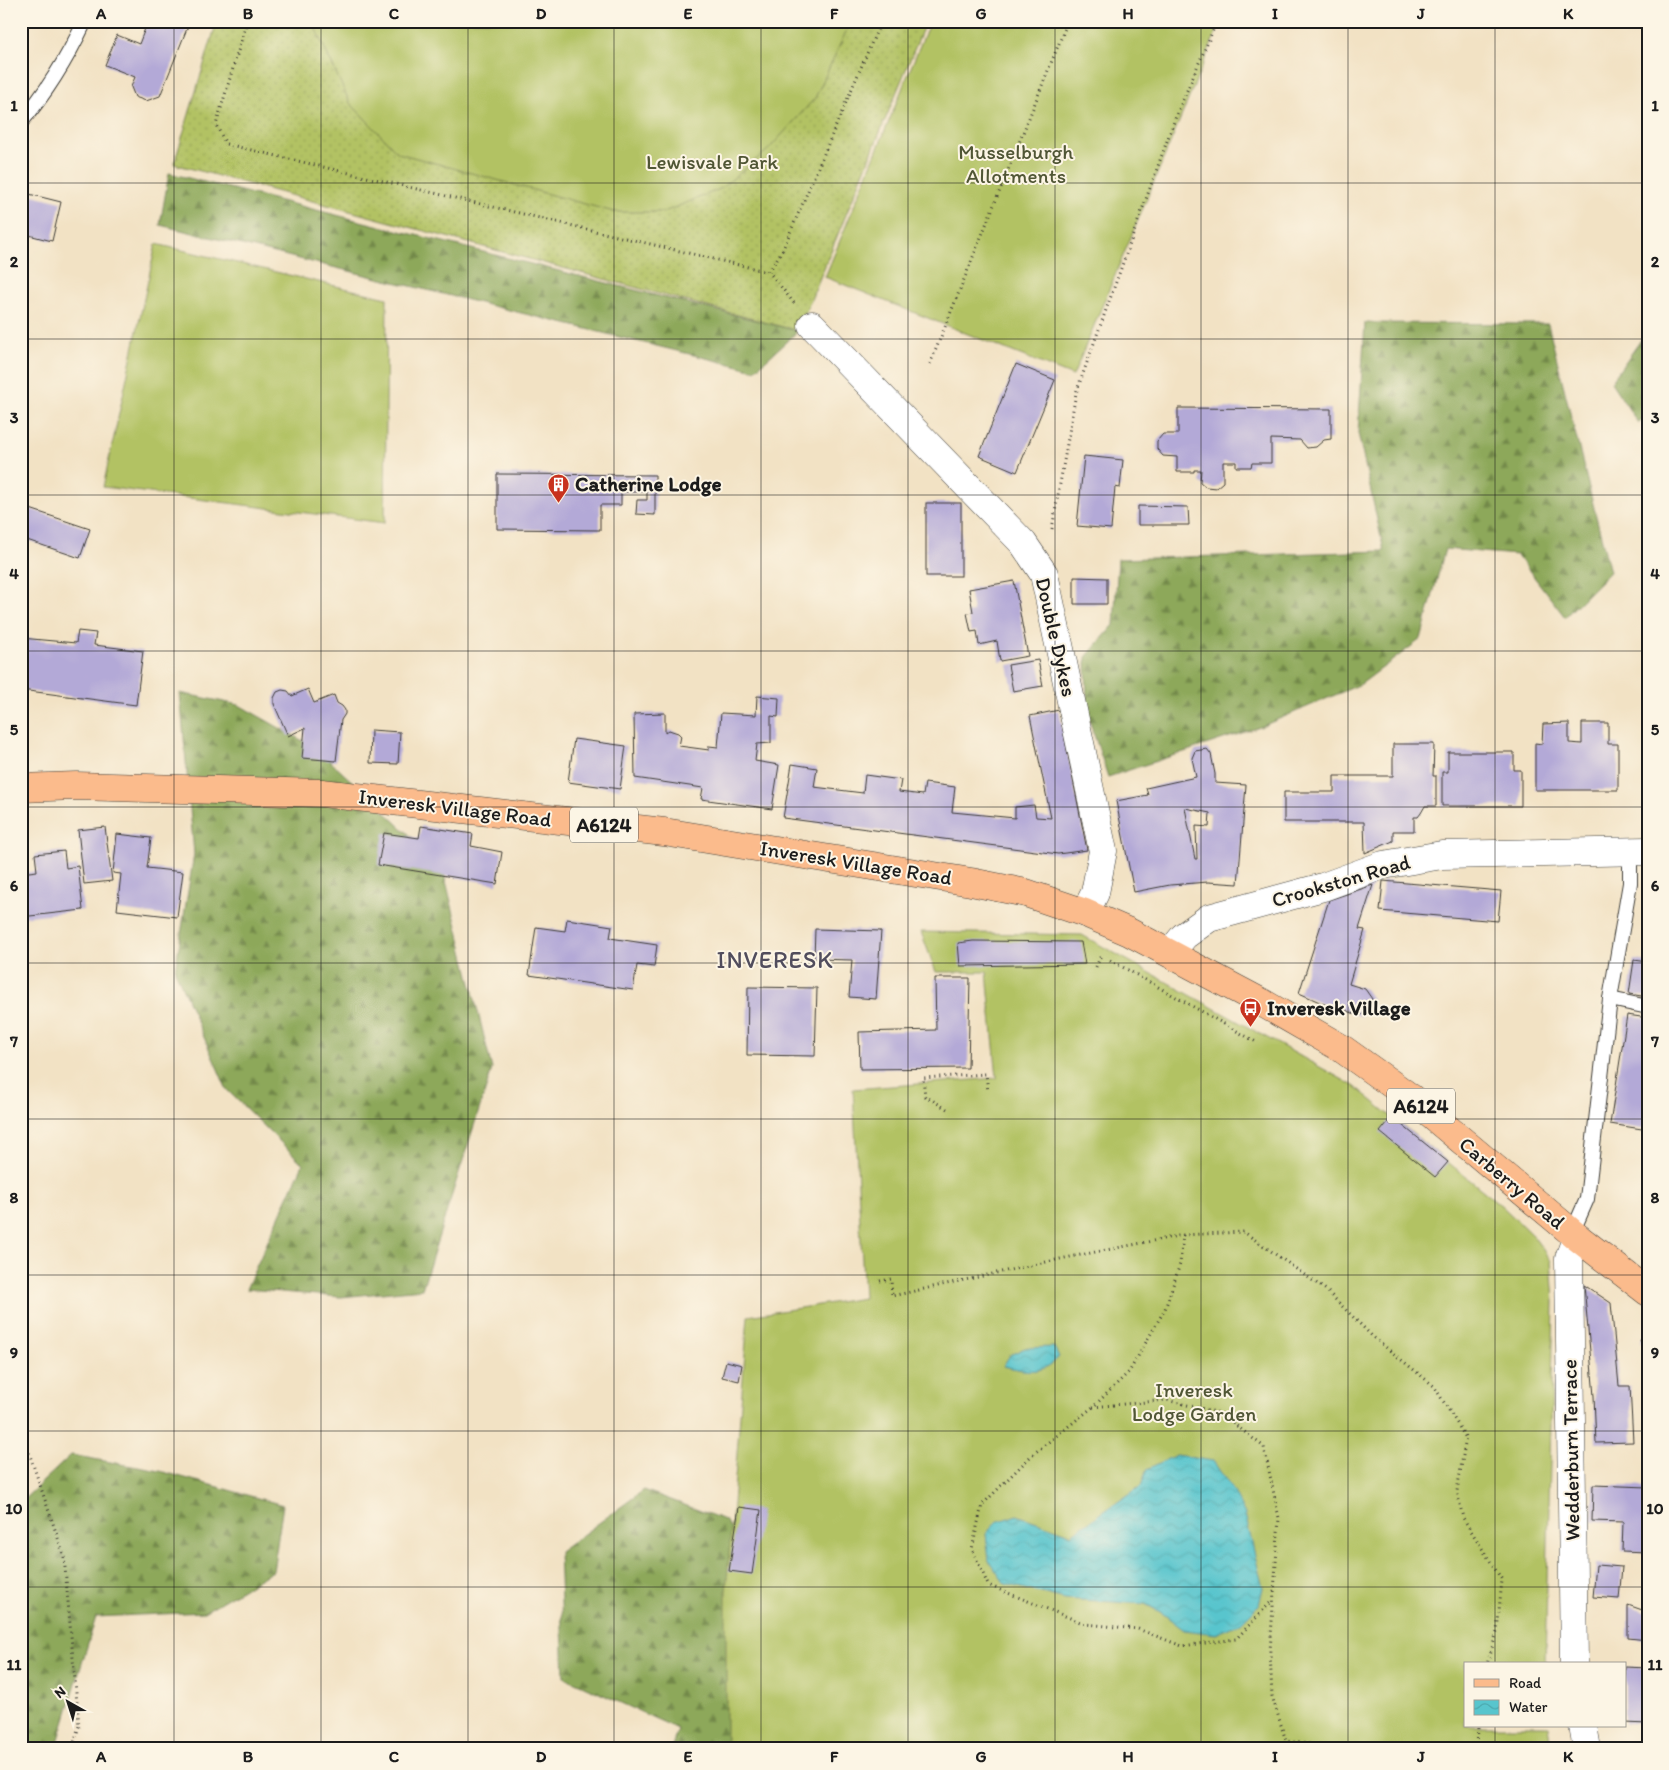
<svg xmlns="http://www.w3.org/2000/svg" width="1669" height="1770" font-family="Itim,sans-serif">
  <style>
    .grass { fill: url(#grass-dots); stroke: #676f40 }
    .forest { fill: url(#forest-firs); stroke: #54623b }
    .garden { fill: #b2c264; stroke: #676f40 }
    .water { fill: url(#water-waves); stroke: #3a7074 }
    .building { fill: #b3a9d7; fill-rule: evenodd }
    .lines { fill: none; stroke-linecap: round; stroke-linejoin: round }
    .service-casing { stroke: #3c3a35; stroke-width: 16 }
    .minor-casing { stroke: #3c3a35; stroke-width: 29 }
    .primary-casing { stroke: #3c3a35; stroke-width: 29 }
    .path { stroke: #3c3a35; stroke-width: 3; stroke-dasharray: 1 4; stroke-linecap: butt }
    .service { stroke: #fff; stroke-width: 14 }
    .minor { stroke: #fff; stroke-width: 28 }
    .primary { stroke: #fbbb8c; stroke-width: 28 }
    .grid { fill: none; stroke: #1c1c1c; stroke-width: 1; stroke-opacity: 0.55 }
    .labels { text-anchor: middle; stroke-width: 4; stroke-linejoin: round; paint-order: stroke }
    .shield { fill: #fcf5e5; stroke: #5f5d58; stroke-width: 1 }
    .shield-label { font-size: 20px; font-weight: bold; fill: #1c1c1c }
    .park-label { font-size: 21px; fill: #505635; stroke: #fcf5e5 }
    .poi-label { font-size: 21px; font-weight: bold; fill: #1c1c1c; stroke: #fcf5e5; text-anchor: start }
    .street-label { font-size: 21px; fill: #1c1c1c; stroke: #fcf5e5 }
    .quarter-label { font-size: 24px; letter-spacing: 1px; fill: #514d5d; stroke: #fcf5e5 }
    .neatline { fill: none; stroke: #1c1c1c; stroke-width: 2 }
    .grid-label { font-size: 16px; text-anchor: middle; font-weight: bold; fill: #1c1c1c }
  </style>
  <defs>
    <pattern id="grass-dots" width="8" height="8" patternUnits="userSpaceOnUse" patternTransform="scale(1.25)"><rect width="8" height="8" fill="#b2c264"/><path d="M2 2h.1M6 6h.1" fill="none" stroke="#98a656" stroke-width="1.8" stroke-linecap="round"/></pattern>
    <pattern id="forest-firs" width="22" height="20" patternUnits="userSpaceOnUse" patternTransform="scale(1.25)"><rect width="22" height="20" fill="#8da85a"/><path d="M5 1l3.5 6h-7zM16 11l3.5 6h-7z" fill="#72884a"/></pattern>
    <pattern id="water-waves" width="16" height="10" patternUnits="userSpaceOnUse" patternTransform="scale(1.25)"><rect width="16" height="10" fill="#58c5cd"/><path d="M0 5q4-4 8 0t8 0" fill="none" stroke="#4ca9af"/></pattern>
  </defs>
  <rect width="100%" height="100%" fill="#fcf5e5"/>
  <filter id="ink" filterUnits="userSpaceOnUse"><feTurbulence type="fractalNoise" baseFrequency=".02" numOctaves="2"/><feDisplacementMap in="SourceGraphic" scale="10" xChannelSelector="R" yChannelSelector="G"/><feConvolveMatrix kernelMatrix="1 2 1 2 8 2 1 2 1" color-interpolation-filters="sRGB"/></filter>
  <filter id="wash" filterUnits="userSpaceOnUse"><feTurbulence type="fractalNoise" baseFrequency=".0096" numOctaves="4" result="noise"/><feDisplacementMap in="SourceGraphic" scale="20" xChannelSelector="R" yChannelSelector="G"/><feGaussianBlur stdDeviation="1.12" result="paint"/><feColorMatrix in="noise" values="0 0 0 0 0 0 0 0 0 0 0 0 0 0 0 0 0 1.4 0 .05"/><feComposite in="paint" operator="in"/></filter>
  <g filter="url(#wash)">
    <rect width="100%" height="100%" fill="#f2e2c4"/>
    <path class="grass" d="M217,21H926L798,331L174,164Z"/>
    <g class="forest">
      <path d="M169,173L798,331L755,370L160,225Z"/>
      <path d="M1365,323L1548,324L1610,572L1565,617L1517,555L1445,549L1421,639L1361,684L1260,727L1108,777L1087,713L1086,657L1114,625L1118,559L1384,551L1358,433Z"/>
      <path d="M1648,330V418L1638,423L1611,382Z"/>
      <path d="M180,693L239,705L317,749L442,865L492,1069L422,1289L341,1297L246,1289L303,1164L227,1090L175,971L194,854Z"/>
      <path d="M71,1455L160,1471L283,1505L273,1571L204,1612L96,1617L56,1749H21V1502Z"/>
      <path d="M644,1490L725,1520L773,1596L784,1749H671L678,1729L564,1677L559,1552Z"/>
    </g>
    <g class="garden">
      <path d="M312,21H851L815,98L768,150L720,189L664,212H614L398,153L350,103Z"/>
      <path d="M930,21H1221L1073,376L825,277Z"/>
      <path d="M156,244L387,298L385,523L103,487Z"/>
      <path d="M921,932L1082,935L1354,1086L1502,1206L1534,1237L1551,1261L1554,1302L1545,1664H1465V1726H1549L1552,1749H726V1591L748,1316L864,1298L853,1089L997,1078L987,972H936Z"/>
    </g>
    <g class="water">
      <path d="M1054,1347L1059,1357C1042,1376 1026,1371 1003,1366L1010,1355L1025,1348Z"/>
      <path d="M1176,1455L1213,1461L1234,1492L1245,1514L1263,1588L1259,1605L1241,1623L1216,1634L1184,1630L1162,1613L1145,1604L1065,1599L1005,1584L989,1561L986,1534L996,1522L1017,1515L1071,1534L1141,1486L1147,1469Z"/>
    </g>
    <g id="blocks">
      <g class="building">
        <path d="M148,21H190L160,96L146,101L135,97L131,87L135,77L105,65L117,35L139,44Z"/>
        <path d="M21,192L61,202L52,241L21,233Z"/>
        <path d="M1016,364L1055,380L1017,472L979,456Z"/>
        <path d="M1178,408L1331,409V439L1324,440L1316,447L1307,448L1300,440L1271,439V463H1252L1251,467H1236V462H1223V482L1216,488L1206,487L1200,482L1201,470H1194V472H1177V457L1163,456L1157,449V441L1163,434H1178Z"/>
        <path d="M1084,456L1123,460L1120,488L1115,487L1111,529L1077,526Z"/>
        <path d="M497,474L655,475V515L636,514L637,500H647V492H621V505H600V530L497,529Z"/>
        <rect x="926" y="503" width="35" height="73"/>
        <path d="M21,506L90,529L80,558L21,538Z"/>
        <path d="M1138,506L1188,507L1189,525H1138Z"/>
        <path d="M1074,577L1107,578V604H1074Z"/>
        <path d="M1014,581L1028,656L1000,661L997,641L979,645L977,631L971,632L967,613L973,612L969,589Z"/>
        <path d="M78,631L96,633L94,645L143,651L136,705L21,690V638L76,643Z"/>
        <path d="M1038,660L1043,686L1013,691L1008,665Z"/>
        <path d="M308,689L314,703L334,695L337,703L342,706L345,710V714L341,720L336,761L302,758L305,728L288,736L274,704V698L277,692L282,690L288,691L292,696Z"/>
        <path d="M757,696L779,698L778,717L771,716V743L757,744L755,761L779,765L772,809L701,799L703,788L635,778L634,714L665,713V733L669,730L678,733L681,736L679,746L709,750V746L718,747L721,713L756,715Z"/>
        <path d="M1059,710L1087,850L1058,854L783,818L792,764L817,768L814,787L863,793L865,775L901,780L899,792L923,795L925,783L955,787L952,812L1015,818V807L1034,805L1036,817L1051,818L1030,716Z"/>
        <path d="M1569,723V743L1582,744V723H1608V744H1618V790H1535V743L1542,744L1543,724Z"/>
        <path d="M371,730L400,732L398,764L370,763Z"/>
        <path d="M574,739L626,746L620,789L568,782Z"/>
        <path d="M1393,744H1434L1433,776H1436V806H1425L1421,813L1418,817H1414V831H1393V841L1365,853L1364,822H1284V792H1334V776H1393Z"/>
        <path d="M1207,749L1211,754L1215,774V783L1246,785L1238,884L1208,882L1170,885L1134,892L1116,801L1148,795L1146,788L1196,777L1192,758L1195,751ZM1185,808L1210,813L1209,827L1196,826L1197,859H1195Z"/>
        <path d="M1448,752H1514V770H1521V806H1442V772H1448Z"/>
        <path d="M421,826L473,834L471,846L502,852L497,884L378,865L384,833L419,838Z"/>
        <path d="M105,827L112,881L84,884L78,830Z"/>
        <path d="M117,834L151,838L147,868L183,872L177,917L117,910L121,874L113,873Z"/>
        <path d="M64,851L66,868L78,866L83,910L21,917V873L37,871L35,854Z"/>
        <path d="M1383,881L1501,891L1498,921L1380,911Z"/>
        <path d="M1373,885L1359,929L1365,930L1349,984L1365,989L1372,999L1369,1009L1360,1016L1338,1007V1010L1299,993L1329,900Z"/>
        <path d="M567,919L612,926L610,938L657,945L654,967L637,965L633,990L529,975L536,927L565,931Z"/>
        <path d="M815,929L881,931L876,999L849,997L852,960L814,959Z"/>
        <path d="M973,941L1081,942L1085,964L960,966L958,943Z"/>
        <path d="M1634,960L1648,962V997L1629,994Z"/>
        <path d="M935,978H970L968,1068L860,1069L859,1032L936,1030Z"/>
        <path d="M748,987L817,988L815,1056L747,1055Z"/>
        <path d="M1627,1015L1648,1018V1065L1644,1091L1648,1092V1130L1610,1124Z"/>
        <path d="M1392,1117L1448,1162L1435,1177L1380,1132Z"/>
        <path d="M1584,1285L1611,1303L1619,1386H1630L1633,1442L1596,1443L1594,1396Z"/>
        <path d="M1648,1328V1346L1640,1341Z"/>
        <path d="M726,1361L742,1365L739,1381L722,1377Z"/>
        <path d="M1593,1485L1648,1487L1647,1552L1622,1551L1623,1522L1592,1521Z"/>
        <path d="M739,1507L761,1510L752,1574L729,1571Z"/>
        <path d="M1596,1565L1622,1567L1619,1599L1593,1597Z"/>
        <path d="M1628,1605L1648,1612V1640L1628,1638Z"/>
        <path d="M1625,1667L1648,1668V1724L1625,1723Z"/>
      </g>
    </g>
  </g>
  <g filter="url(#ink)">
    <use href="#blocks" fill-opacity="0" stroke="#3c3a35" stroke-width="1"/>
    <g class="lines">
      <defs>
        <g id="service">
          <path d="M21,122C47,92 68,57 85,21"/>
          <path d="M1610,999L1648,1007"/>
          <path d="M1572,1233L1587,1199L1610,999L1630,883V852"/>
        </g>
        <g id="minor">
          <path d="M812,325L1023,543L1044,574L1103,851L1095,893L1085,913"/>
          <path d="M1170,953L1184,936L1209,918L1323,887L1383,865L1442,855L1648,851"/>
          <path d="M1574,1664L1569,1258L1577,1237"/>
          <path d="M1583,1726L1587,1749"/>
        </g>
        <path id="primary" d="M21,788L76,786L322,793L664,832L971,882L1026,893L1085,913L1129,932L1261,1002L1341,1048L1411,1098L1577,1237L1648,1292"/>
      </defs>
      <use href="#service" class="service-casing"/>
      <use href="#minor" class="minor-casing"/>
      <use href="#primary" class="primary-casing"/>
      <g class="path">
        <path d="M247,21L216,125L226,144L769,272"/>
        <path d="M794,303L769,272L783,249L881,21"/>
        <path d="M930,364L1068,21"/>
        <path d="M1052,529L1076,393L1176,116L1217,21"/>
        <path d="M1110,960L1258,1043"/>
        <path d="M1096,967L1101,955L1102,956"/>
        <path d="M947,1109L925,1096L923,1078L986,1074L988,1092"/>
        <path d="M1183,1235L1180,1264L1165,1309L1129,1372L1093,1407L1032,1455L982,1505L972,1549L988,1585L1085,1624L1138,1629L1182,1646L1236,1639L1272,1601"/>
        <path d="M880,1281L891,1279L892,1296L1060,1259L1183,1235L1244,1232L1326,1290L1373,1337L1434,1386L1466,1438L1457,1491L1463,1518L1502,1580L1497,1632L1487,1664"/>
        <path d="M1093,1407L1166,1400L1220,1413L1264,1447L1279,1518L1270,1651L1272,1696L1286,1741L1348,1749"/>
        <path d="M21,1429L64,1556L79,1726L72,1749"/>
        <path d="M1477,1749L1478,1726"/>
      </g>
      <use href="#service" class="service"/>
      <use href="#minor" class="minor"/>
      <use href="#primary" class="primary"/>
    </g>
  </g>
  <path class="grid" d="M174,21V1749M321,21V1749M468,21V1749M614,21V1749M761,21V1749M908,21V1749M1055,21V1749M1201,21V1749M1348,21V1749M1495,21V1664M21,183H1648M21,339H1648M21,495H1648M21,651H1648M21,807H1648M21,963H1648M21,1119H1648M21,1275H1648M21,1431H1648M21,1587H1648M1495,1726V1749"/>
  <defs>
    <symbol id="building-pin" viewBox="-11 -11 22 30"><path d="M0 17L-7.5 6A9.5 9.5 0 1 1 7.5 6Z" fill="#c8321e" stroke="#fcf5e5"/><path d="M-4-6H4V6H1V3H-1V6H-4ZM-2.5-4.3h1.7v1.8h-1.7ZM.8-4.3h1.7v1.8H.8ZM-2.5-1h1.7V.8h-1.7ZM.8-1h1.7V.8H.8Z" fill="#fff"/></symbol>
    <symbol id="bus-pin" viewBox="-11 -11 22 30"><path d="M0 17L-7.5 6A9.5 9.5 0 1 1 7.5 6Z" fill="#c8321e" stroke="#fcf5e5"/><path d="M-5-6H5V4H4V6H2V4H-2V6H-4V4H-5ZM-3.5-4V0h7V-4ZM-3.5 1.2v1.5H-2V1.2ZM2 1.2v1.5H3.5V1.2Z" fill="#fff"/></symbol>
  </defs>
  <g fill-rule="evenodd">
    <use href="#building-pin" x="546" y="472" width="25" height="34"/>
    <use href="#bus-pin" x="1238" y="996" width="25" height="34"/>
  </g>
  <g class="labels">
    <g class="shield">
      <rect x="570" y="807.5" width="68" height="35" rx="4"/>
      <rect x="1387" y="1088.5" width="68" height="35" rx="4"/>
    </g>
    <g class="shield-label">
      <text x="604" y="832">A6124</text>
      <text x="1421" y="1113">A6124</text>
    </g>
    <g class="park-label">
      <text x="1016" y="159">Musselburgh<tspan x="1016" dy="24">Allotments</tspan></text>
      <text x="712" y="169">Lewisvale Park</text>
      <text x="1194" y="1397">Inveresk<tspan x="1194" dy="24">Lodge Garden</tspan></text>
    </g>
    <g class="poi-label">
      <text x="575" y="491">Catherine Lodge</text>
      <text x="1267" y="1015">Inveresk Village</text>
    </g>
    <g class="street-label">
      <text transform="translate(1056 637) rotate(77)" y="7">Double Dykes</text>
      <text transform="translate(455 808) rotate(7)" y="7">Inveresk Village Road</text>
      <text transform="translate(856 863) rotate(9)" y="7">Inveresk Village Road</text>
      <text transform="translate(1341 881) rotate(-16)" y="7">Crookston Road</text>
      <text transform="translate(1512 1183) rotate(40)" y="7">Carberry Road</text>
      <text transform="translate(1571 1450) rotate(-91)" y="7">Wedderburn Terrace</text>
    </g>
    <g class="quarter-label">
      <text x="775" y="968">INVERESK</text>
    </g>
  </g>
  <rect width="1669" height="1770" fill="none" stroke="#fcf5e5" stroke-width="55"/>
  <rect x="1464" y="1662" width="162" height="65" fill="#fcf5e5" stroke="#a29e95"/>
  <rect x="1474" y="1679" width="25" height="8" fill="#fbbb8c" stroke="#a29e95"/>
  <text x="1509" y="1688" font-size="15" fill="#1c1c1c">Road</text>
  <rect x="1474" y="1700" width="25" height="15" fill="url(#water-waves)" stroke="#a29e95"/>
  <text x="1509" y="1712" font-size="15" fill="#1c1c1c">Water</text>
  <g transform="translate(68 1702) rotate(321)" stroke="#fcf5e5" stroke-width="4" paint-order="stroke">
  <path d="M0-4L9 19L0 12L-9 19Z" fill="#1c1c1c"/>
  <text y="-8" font-size="14" font-weight="bold" text-anchor="middle" fill="#1c1c1c">N</text>
  </g>
  <rect x="28" y="28" width="1614" height="1714" class="neatline"/>
  <g class="grid-label">
    <text x="101" y="19">A</text>
    <text x="248" y="19">B</text>
    <text x="394" y="19">C</text>
    <text x="541" y="19">D</text>
    <text x="688" y="19">E</text>
    <text x="834" y="19">F</text>
    <text x="981" y="19">G</text>
    <text x="1128" y="19">H</text>
    <text x="1275" y="19">I</text>
    <text x="1421" y="19">J</text>
    <text x="1568" y="19">K</text>
    <text x="14" y="111">1</text>
    <text x="1655" y="111">1</text>
    <text x="14" y="267">2</text>
    <text x="1655" y="267">2</text>
    <text x="14" y="423">3</text>
    <text x="1655" y="423">3</text>
    <text x="14" y="579">4</text>
    <text x="1655" y="579">4</text>
    <text x="14" y="735">5</text>
    <text x="1655" y="735">5</text>
    <text x="14" y="891">6</text>
    <text x="1655" y="891">6</text>
    <text x="14" y="1047">7</text>
    <text x="1655" y="1047">7</text>
    <text x="14" y="1203">8</text>
    <text x="1655" y="1203">8</text>
    <text x="14" y="1358">9</text>
    <text x="1655" y="1358">9</text>
    <text x="14" y="1514">10</text>
    <text x="1655" y="1514">10</text>
    <text x="14" y="1670">11</text>
    <text x="1655" y="1670">11</text>
    <text x="101" y="1762">A</text>
    <text x="248" y="1762">B</text>
    <text x="394" y="1762">C</text>
    <text x="541" y="1762">D</text>
    <text x="688" y="1762">E</text>
    <text x="834" y="1762">F</text>
    <text x="981" y="1762">G</text>
    <text x="1128" y="1762">H</text>
    <text x="1275" y="1762">I</text>
    <text x="1421" y="1762">J</text>
    <text x="1568" y="1762">K</text>
  </g>
</svg>
